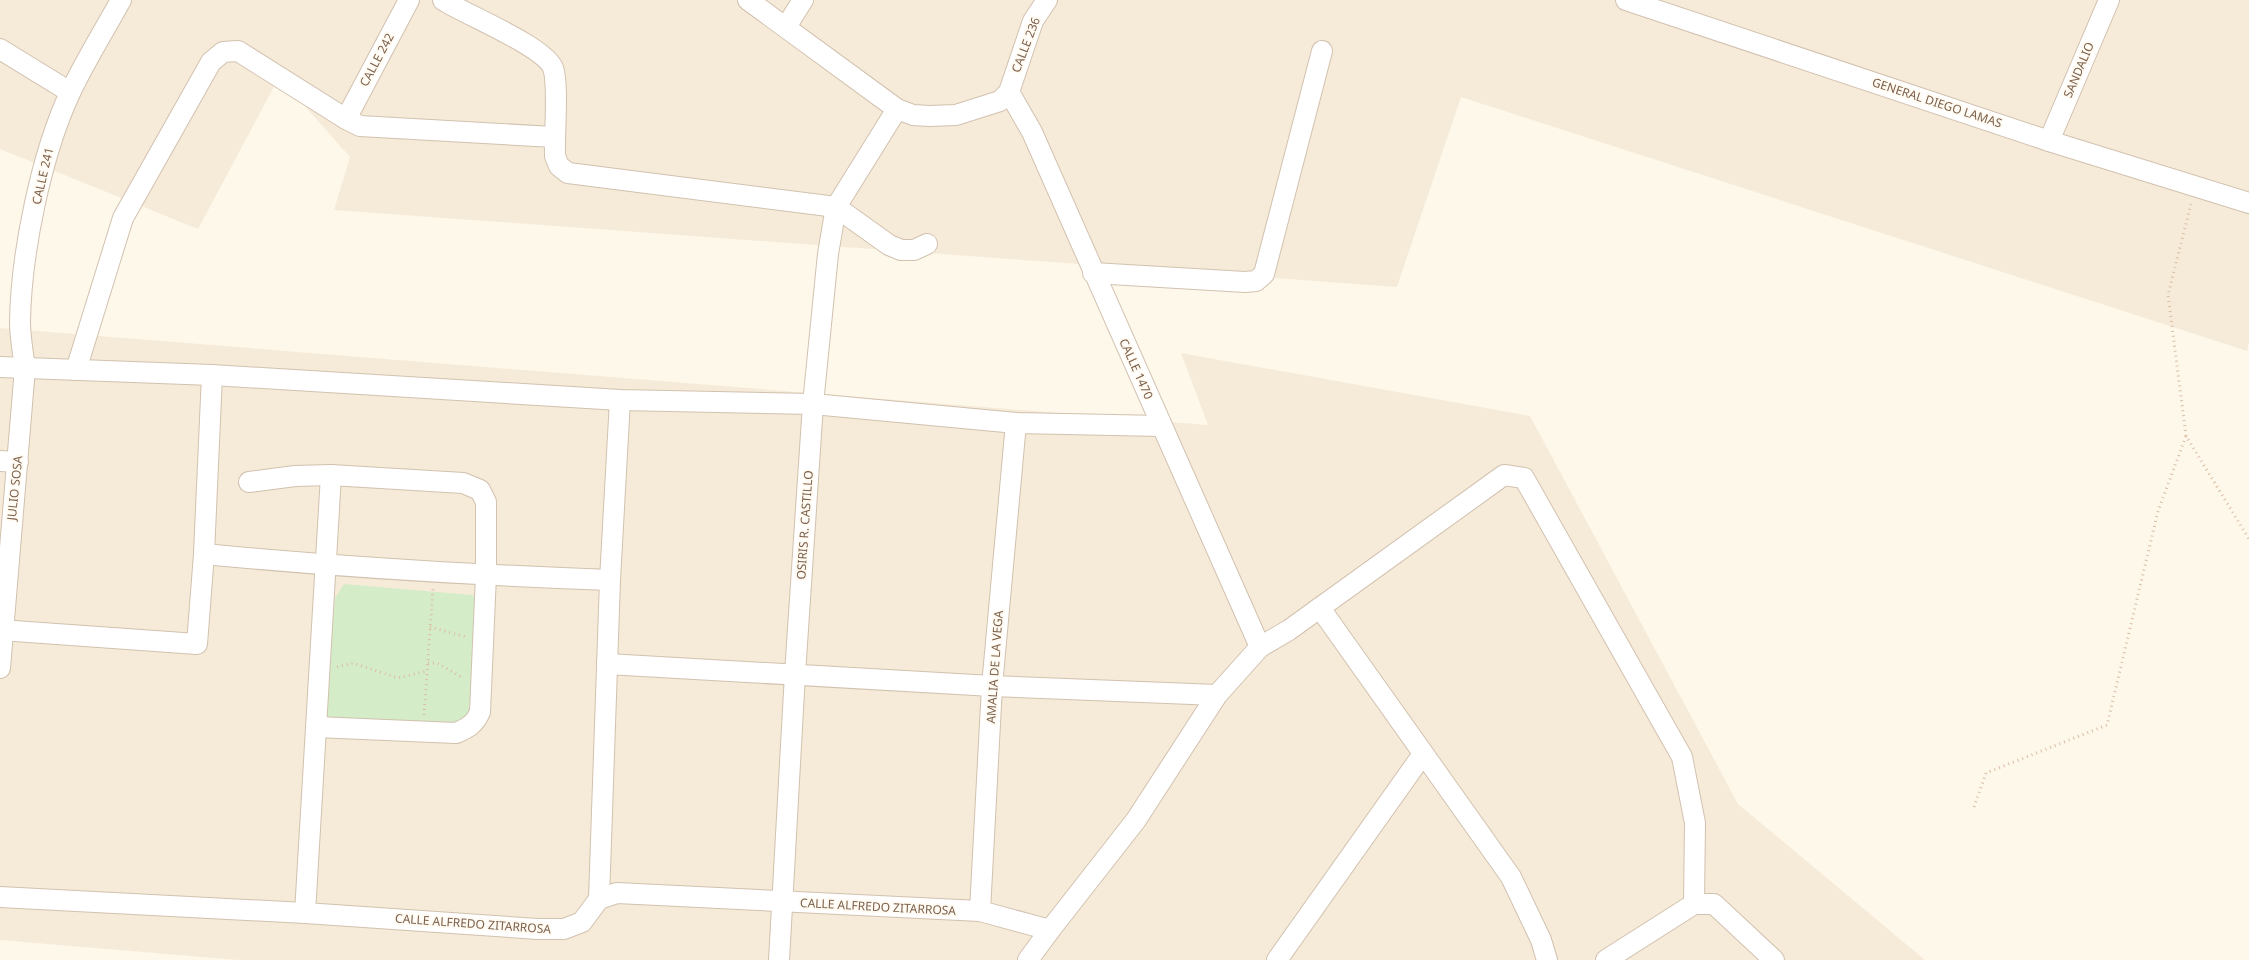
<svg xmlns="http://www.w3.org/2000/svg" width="2249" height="960" font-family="'Noto Sans',sans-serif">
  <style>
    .residential { fill: #f6ebd9 }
    .green { fill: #d4edc8 }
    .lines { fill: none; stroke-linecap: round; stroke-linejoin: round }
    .street-casing { stroke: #d2c1af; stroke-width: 22 }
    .path { stroke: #dbbda3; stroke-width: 3; stroke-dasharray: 1 4; stroke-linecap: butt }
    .street { stroke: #fff; stroke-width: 20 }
    .labels { text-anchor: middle; stroke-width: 4; stroke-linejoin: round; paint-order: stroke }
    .street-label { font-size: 12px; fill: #7c604b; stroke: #fffbf3 }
  </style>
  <rect width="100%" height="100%" fill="#fef8eb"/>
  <g class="residential">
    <path d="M0,0H2249V343L2247,351L1461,97L1397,287L334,210L350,157L279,77L198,229L0,149Z"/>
    <path d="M0,328L1208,425L1181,353L1530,416L1738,804L1925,960H238L0,940Z"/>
  </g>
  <path class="green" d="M344,584L472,595L476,598L469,712L465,721L454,728L336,722L324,714L335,598Z"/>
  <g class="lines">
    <defs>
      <g id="street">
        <path d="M443,0C466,15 544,46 553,68C559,84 554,137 555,156L559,166L568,173L836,207L889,245L901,250H914L927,244"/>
        <path d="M748,0L897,109L913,115L929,116L956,115L1000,101L1009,92L1033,21L1047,0"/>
        <path d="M1626,0L2049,141L2249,203"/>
        <path d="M786,27L803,0"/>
        <path d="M0,49L70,92"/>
        <path d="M1009,92L1032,132L1260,647"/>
        <path d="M346,119L409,0"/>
        <path d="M2049,141L2109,0"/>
        <path d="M1093,273L1245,282L1256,281L1264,274L1322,51"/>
        <path d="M0,367L212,375L620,400L813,404L1016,423L1161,426"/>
        <path d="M76,370L123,218L211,62L223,52L238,51L346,119L360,126L554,137"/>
        <path d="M0,461L18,462"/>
        <path d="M249,482L295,476L331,475L463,483L480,490L486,502V575L480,712C475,724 468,728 456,733L316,727"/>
        <path d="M204,554C339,567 474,575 610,580"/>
        <path d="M1320,608L1511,877L1541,940L1547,960"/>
        <path d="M0,630L197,644L204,554L212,375"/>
        <path d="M607,664L992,686L1217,695"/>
        <path d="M0,668L25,368C23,353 20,337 20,322C21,254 41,155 70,93C85,61 104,31 121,0"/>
        <path d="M0,897L305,913L538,929H564L582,922L599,899L617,893L980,911L1050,930"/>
        <path d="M599,899L610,580L620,400"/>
        <path d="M980,911L992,686L1016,423"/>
        <path d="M305,913L331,475"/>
        <path d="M779,960L795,674L813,404L828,254L836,207L897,109"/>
        <path d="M1028,960L1050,930L1136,820L1217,695L1260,647L1289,630L1504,475L1524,478L1682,757L1695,823L1694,904"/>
        <path d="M1277,960L1423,754"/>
        <path d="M1606,960L1694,904H1714L1774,960"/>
      </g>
    </defs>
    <use href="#street" class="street-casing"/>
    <g class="path">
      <path d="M2191,204L2168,295L2186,436L2249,539"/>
      <path d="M430,627L466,637"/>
      <path d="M428,663H437L463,678"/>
      <path d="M337,667L353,663L398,678L427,671"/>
      <path d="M424,715L433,589"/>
      <path d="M1974,807L1986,773L2107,725L2158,511L2186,436"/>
    </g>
    <use href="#street" class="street"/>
  </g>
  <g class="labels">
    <g class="street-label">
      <text transform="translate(1026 45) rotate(-69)" y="4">CALLE 236</text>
      <text transform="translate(377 60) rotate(-62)" y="4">CALLE 242</text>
      <text transform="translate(2079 70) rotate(-67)" y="4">SANDALIO</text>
      <text transform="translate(1937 103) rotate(18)" y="4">GENERAL DIEGO LAMAS</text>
      <text transform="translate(43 176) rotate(-77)" y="4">CALLE 241</text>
      <text transform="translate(1136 369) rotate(66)" y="4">CALLE 1470</text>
      <text transform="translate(15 488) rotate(-84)" y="4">JULIO SOSA</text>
      <text transform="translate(805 525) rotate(-86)" y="4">OSIRIS R. CASTILLO</text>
      <text transform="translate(995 667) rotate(-86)" y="4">AMALIA DE LA VEGA</text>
      <text transform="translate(878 907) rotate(3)" y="4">CALLE ALFREDO ZITARROSA</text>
      <text transform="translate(473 924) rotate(4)" y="4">CALLE ALFREDO ZITARROSA</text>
    </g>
  </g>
</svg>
